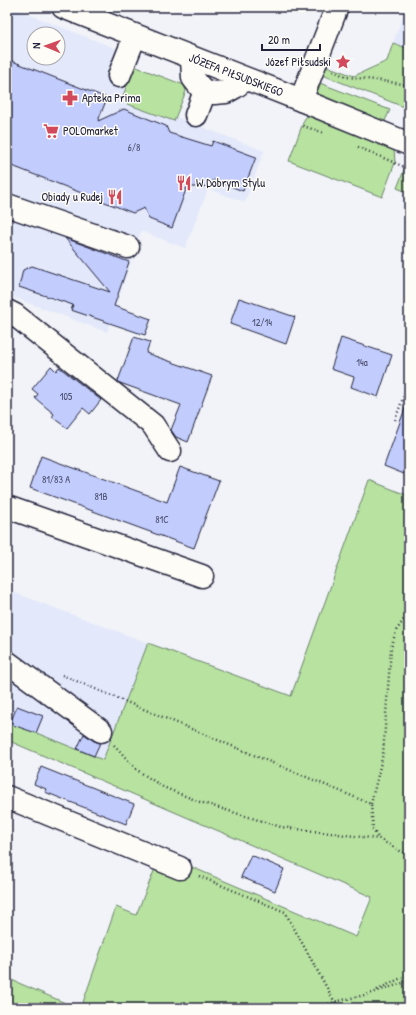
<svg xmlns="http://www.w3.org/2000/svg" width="416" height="1015" font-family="'Patrick Hand',sans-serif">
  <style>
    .built { fill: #e3e8fa; fill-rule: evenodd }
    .green { fill: #b7e29f; stroke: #6c826d }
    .building { fill: #c2cdfe; stroke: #22223b }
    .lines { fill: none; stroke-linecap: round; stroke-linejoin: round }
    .minor-casing { stroke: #22223b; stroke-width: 25 }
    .path { stroke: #22223b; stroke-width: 2.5; stroke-dasharray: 1 3; stroke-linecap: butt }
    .minor { stroke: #fdfcf7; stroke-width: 22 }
    .labels { text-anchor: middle; stroke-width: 3; stroke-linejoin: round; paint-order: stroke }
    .number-label { font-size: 10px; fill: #4a4d6c }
    .poi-label { font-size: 12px; fill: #22223b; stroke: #fdfcf7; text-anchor: start }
    .street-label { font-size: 12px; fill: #22223b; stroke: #fdfcf7 }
  </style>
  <rect width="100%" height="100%" fill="#f1f3f8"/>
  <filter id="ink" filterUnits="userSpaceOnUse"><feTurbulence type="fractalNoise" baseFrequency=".025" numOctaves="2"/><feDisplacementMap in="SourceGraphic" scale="8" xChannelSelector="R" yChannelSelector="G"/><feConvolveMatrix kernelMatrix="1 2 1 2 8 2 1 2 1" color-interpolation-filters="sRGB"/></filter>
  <g filter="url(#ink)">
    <g class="built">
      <path d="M7,7H10L117,49L127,98L264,151L245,202L208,189L185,248L141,231L107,332L7,295ZM34,34H58V58H34Z"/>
      <path d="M406,7H409V49L393,43Z"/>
      <path d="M7,590L148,643L103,760L7,721Z"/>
    </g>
    <g class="green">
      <path d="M393,43L409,49V109L320,74L321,64L354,76L387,61Z"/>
      <path d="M134,66L184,85L186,91L174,121L127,104L123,96Z"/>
      <path d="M312,80L390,110L384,123L316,97L311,92Z"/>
      <path d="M310,115L394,148L395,163L382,197L289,161L304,120L306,117Z"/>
      <path d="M409,162V193L397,188L406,165Z"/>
      <path d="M369,480L409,496V1008H81L116,907L136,915L161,854L356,937L372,897L7,740V721L103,760L148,643L291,696Z"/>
      <path d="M7,978L77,1008H7Z"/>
    </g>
    <g class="building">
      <path d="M7,59L107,98L98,121L124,109L166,126L169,133L211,146L213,141L256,157L243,191L214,180L206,186L203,187H187L172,228L149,219L144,208L133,213L7,164Z"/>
      <path d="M65,238L129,262L114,306L151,319L145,335L71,310L73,305L19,287L23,270L32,266L110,292Z"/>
      <path d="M239,298L295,317L286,344L230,324Z"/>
      <path d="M134,337L150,342L146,353L212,376L188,442L176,437L171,430L181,405L120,383L118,381Z"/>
      <path d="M341,338L392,355L378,397L351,387L354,377L331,369Z"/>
      <path d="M51,366L56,371L59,367L101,400L90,414L83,408L67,428L52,417L54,414L35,398L38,394L32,389Z"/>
      <path d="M407,403H409V476L384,466Z"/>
      <path d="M41,456L167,502L180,467L219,481L194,548L30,488Z"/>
      <path d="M17,706L43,716L36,733L10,724Z"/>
      <path d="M84,734L94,741L100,743L94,756L77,749Z"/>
      <path d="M41,767L134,804L126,824L45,792L46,789L34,784Z"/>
      <path d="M251,855L284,869L275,891L241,877Z"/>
    </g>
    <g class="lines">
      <defs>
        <g id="minor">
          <path d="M63,7L301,100L409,144"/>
          <path d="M192,58L193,78L200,87L205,91L214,93L226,92L235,87L246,79"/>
          <path d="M119,76L135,36"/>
          <path d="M301,100L337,7"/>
          <path d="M196,115L205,91"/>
          <path d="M7,205L128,247"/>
          <path d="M7,311L15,315L153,425L170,451"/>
          <path d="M7,507L202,576"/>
          <path d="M7,662L101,731"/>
          <path d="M7,797L180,868"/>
        </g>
      </defs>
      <use href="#minor" class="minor-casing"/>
      <g class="path">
        <path d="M333,71L347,77L376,80L409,85"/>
        <path d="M303,126L324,133"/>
        <path d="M358,147L409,169"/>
        <path d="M395,420L409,382"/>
        <path d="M62,675L371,804L373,830L379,839"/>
        <path d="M114,745L137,770L163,787L200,802L281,827L379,839L409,856"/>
        <path d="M371,804L383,754L391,648L396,631L409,612"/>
        <path d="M199,876L285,912L338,1008"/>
        <path d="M377,990L409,974"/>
        <path d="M317,1008L334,1002L369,994L409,981"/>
      </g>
      <use href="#minor" class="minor"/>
    </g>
  </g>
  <defs>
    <symbol id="sight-bare" viewBox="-9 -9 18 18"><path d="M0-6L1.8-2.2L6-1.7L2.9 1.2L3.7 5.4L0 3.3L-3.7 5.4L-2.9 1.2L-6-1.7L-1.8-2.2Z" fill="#d1495b" stroke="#fdfcf7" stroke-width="2.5" paint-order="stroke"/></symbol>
    <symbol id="pharmacy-bare" viewBox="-9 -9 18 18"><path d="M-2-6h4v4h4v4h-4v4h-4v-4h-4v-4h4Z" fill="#d1495b" stroke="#fdfcf7" stroke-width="2.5" paint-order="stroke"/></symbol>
    <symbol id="supermarket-bare" viewBox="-9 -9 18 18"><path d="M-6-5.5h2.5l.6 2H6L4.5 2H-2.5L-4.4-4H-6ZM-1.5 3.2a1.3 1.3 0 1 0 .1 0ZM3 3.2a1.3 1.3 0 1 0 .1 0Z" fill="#d1495b" stroke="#fdfcf7" stroke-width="2.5" paint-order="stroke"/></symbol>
    <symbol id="restaurant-bare" viewBox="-9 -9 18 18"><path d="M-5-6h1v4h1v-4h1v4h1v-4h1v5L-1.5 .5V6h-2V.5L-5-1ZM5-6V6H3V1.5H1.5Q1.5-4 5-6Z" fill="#d1495b" stroke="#fdfcf7" stroke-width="2.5" paint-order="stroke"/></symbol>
  </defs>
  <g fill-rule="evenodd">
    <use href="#sight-bare" x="332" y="51" width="22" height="22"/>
    <use href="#pharmacy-bare" x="59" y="87" width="22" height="22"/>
    <use href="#supermarket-bare" x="40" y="120" width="22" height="22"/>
    <use href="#restaurant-bare" x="173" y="172" width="22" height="22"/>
    <use href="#restaurant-bare" x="104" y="186" width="22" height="22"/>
  </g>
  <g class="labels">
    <g class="number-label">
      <text x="134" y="151">6/8</text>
      <text x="262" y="326">12/14</text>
      <text x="362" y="366">14a</text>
      <text x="66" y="400">105</text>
      <text x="56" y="483">81/83 A</text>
      <text x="101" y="500">81B</text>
      <text x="162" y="523">81C</text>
    </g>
    <g class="poi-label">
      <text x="331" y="66" text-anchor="end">Józef Piłsudski</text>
      <text x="82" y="102">Apteka Prima</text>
      <text x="63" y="135">POLOmarket</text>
      <text x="196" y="187">W Dobrym Stylu</text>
      <text x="103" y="201" text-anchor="end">Obiady u Rudej</text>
    </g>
    <g class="street-label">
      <text transform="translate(236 75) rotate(21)" y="4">JÓZEFA PIŁSUDSKIEGO</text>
    </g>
  </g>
  <rect width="416" height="1015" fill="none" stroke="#fdfcf7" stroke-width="24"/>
  <rect x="12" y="12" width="392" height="991" fill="none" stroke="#22223b" stroke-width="1.5" filter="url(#ink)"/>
  <g transform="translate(46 46) rotate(272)"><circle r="19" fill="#fdfcf7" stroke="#a5a5ac"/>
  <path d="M0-3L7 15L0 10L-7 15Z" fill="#d1495b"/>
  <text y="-6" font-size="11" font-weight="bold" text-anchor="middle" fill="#22223b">N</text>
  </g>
  <path d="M262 44v6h58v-6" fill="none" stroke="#22223b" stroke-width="2"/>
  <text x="268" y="44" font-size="12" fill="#22223b" stroke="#fdfcf7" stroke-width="3" paint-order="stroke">20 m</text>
</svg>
